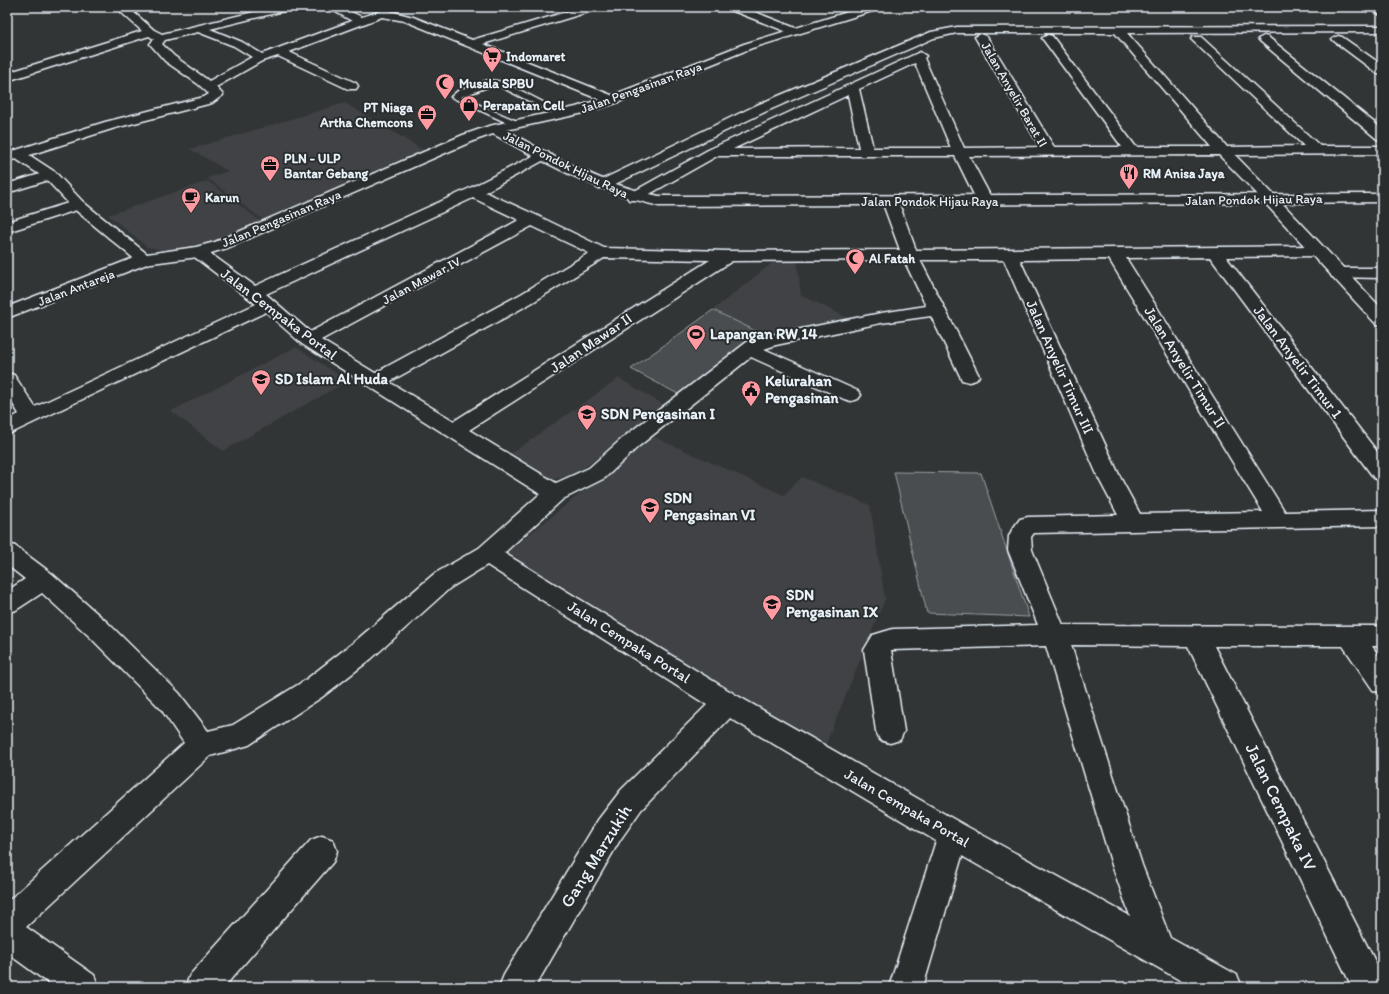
<svg xmlns="http://www.w3.org/2000/svg" width="1389" height="994" font-family="Itim,sans-serif">
  <style>
    .built { fill: #3f4244 }
    .green { fill: #494d4f; stroke: #989fa4 }
    .lines { fill: none; stroke-linecap: round; stroke-linejoin: round }
    .lane-casing { stroke: #e8f1f8; stroke-width: 3 }
    .street-casing { stroke: #e8f1f8; stroke-width: 3 }
    .secondary-casing { stroke: #e8f1f8; stroke-width: 3 }
    .lane { fill: #2a2d2e; fill-rule: evenodd }
    .street { fill: #2a2d2e; fill-rule: evenodd }
    .secondary { fill: #2a2d2e; fill-rule: evenodd }
    .labels { text-anchor: middle; stroke-width: 4; stroke-linejoin: round; paint-order: stroke }
    .far-poi-label { font-size: 13px; font-weight: bold; fill: #e8f1f8; stroke: #2a2d2e; text-anchor: start }
    .far-street-label { font-size: 13px; fill: #e8f1f8; stroke: #2a2d2e }
    .street-label { font-size: 15px; fill: #e8f1f8; stroke: #2a2d2e }
    .poi-label { font-size: 15px; font-weight: bold; fill: #e8f1f8; stroke: #2a2d2e; text-anchor: start }
    .near-street-label { font-size: 18px; fill: #e8f1f8; stroke: #2a2d2e }
  </style>
  <rect width="100%" height="100%" fill="#323536"/>
  <filter id="ink" filterUnits="userSpaceOnUse"><feTurbulence type="fractalNoise" baseFrequency=".025" numOctaves="2"/><feDisplacementMap in="SourceGraphic" scale="8" xChannelSelector="R" yChannelSelector="G"/><feConvolveMatrix kernelMatrix="1 2 1 2 8 2 1 2 1" color-interpolation-filters="sRGB"/></filter>
  <g filter="url(#ink)">
    <g class="built">
      <path d="M345,103L428,153L267,223L207,178L228,171L190,149Z"/>
      <path d="M208,181L263,223L212,244L187,252L168,251L147,247L108,215Z"/>
      <path d="M777,259H797L801,295L852,320L773,335L760,333L713,310Z"/>
      <path d="M296,347L348,381L223,451L171,411Z"/>
      <path d="M619,378L664,405L574,476L545,480L506,457Z"/>
      <path d="M652,436L784,495L802,477L870,505L885,599L825,746L647,642L506,553Z"/>
    </g>
    <g class="green">
      <path d="M713,310L760,333L678,394L631,369Z"/>
      <path d="M894,472L981,473L1029,617L927,613Z"/>
    </g>
    <g class="lines">
      <defs>
        <path id="lane" d="M489,80L504,82L566,114L565,116H559L499,86H490L461,97L519,122L521,124L516,127L451,97L459,90Z"/>
        <g id="street">
          <path d="M124,7H134L132,11L154,30L162,34L275,7H293L292,9L210,29L242,42L262,54L352,21L327,7H340L362,17L381,11H390L413,17L472,40L583,7H599L598,9L483,44L616,97L618,100L612,104L608,103L405,21L382,17L289,52L356,83L358,86L356,89H348L278,56L262,61L216,87L223,95L212,103L115,128L23,157H13L11,154L13,151L105,122L204,97L209,94L198,84L165,61L150,44L154,39L149,36L7,81V73L142,31L122,13L121,11ZM198,32L234,46L252,57L209,81L174,56L162,44L165,40Z"/>
          <path d="M727,7H742L798,29L800,31L794,34L790,33L728,9Z"/>
          <path d="M1367,7L1382,8V16Z"/>
          <path d="M1382,26V32L1127,33L1227,147L1304,146L1193,41L1191,39L1193,37H1201L1320,146H1382V154L1235,155L1274,195L1276,198L1274,201H1264L1219,155L969,156L993,201L990,204H980L977,201L955,156H717L639,200H629L627,197L629,194L708,150L920,52L926,56L924,58L964,148L1040,147L975,37L981,34L987,37L1054,147H1122L1042,38L1048,35L1052,36L1136,147H1212L1115,33H957L934,38L767,111L607,188H597L595,185L597,182L757,105L931,32L957,27ZM915,63L951,148H873L859,89ZM848,95L859,148L733,149Z"/>
          <path d="M1264,36L1268,37L1382,129V140L1377,139L1260,41L1258,39Z"/>
          <path d="M1338,36L1342,37L1382,65V75L1378,74L1334,41L1332,39Z"/>
          <path d="M543,151L548,152L550,155L548,158L485,192L538,216L604,248L728,251L900,250L882,201L885,198H895L898,201L916,250L1318,246L1324,248L1326,251L1324,254L1318,256L1226,257L1382,458V481L1374,478L1210,257L1126,258L1285,512L1382,510V526L1034,533L1031,537L1032,550L1063,625L1382,626V646H1372L1382,661V693L1373,690L1343,646H1214L1382,975V987H1352L1188,646L1071,645L1142,865L1170,938L1237,975L1242,987H1192L962,856L923,987H889L936,841L730,718L641,810L620,840L535,987H499L504,975L598,820L621,790L707,705L487,565L450,588L371,659L322,697L249,745L210,756L26,927L94,975L99,987H54L7,953V902L184,743L161,709L90,637L42,593L16,610L7,613V591L25,579L7,565V543L15,546L51,573L108,623L179,693L208,731L233,725L304,681L353,643L434,574L479,548L540,494L302,344L266,312L7,435V420L19,414L7,394V373L14,375L35,407L256,304L192,255L190,252L192,249L198,247L204,249L255,286L468,189ZM473,198L519,220L310,332L266,294ZM532,226L589,253L521,294L375,373L321,340ZM604,258L710,260L454,421L389,382L533,302ZM1109,259L1263,512L1140,514L1121,479L1020,260ZM904,260L926,306L881,313L771,335L747,342L625,436L589,468L556,483L469,430L732,261ZM920,260H1004L1099,479L1118,515L1028,517L1020,519L1012,530L1009,536L1008,550L1038,625L893,629L873,635L864,650L876,731L880,740L890,743L900,740L904,731L891,650L1046,646L1112,865L1130,916L964,825L736,695L504,553L563,499L605,478L639,446L751,357L844,399L851,401L858,399L861,395L858,391L764,349L776,345L881,323L931,316L962,380L969,382L976,380L979,376Z"/>
          <path d="M50,171L55,172L57,175L55,178L7,193V184Z"/>
          <path d="M78,200L83,202L86,205L83,208L7,232V222Z"/>
          <path d="M144,254L150,256L152,259L147,264L7,318V307Z"/>
          <path d="M1338,268H1382V278L1332,277L1330,273L1332,269Z"/>
          <path d="M322,836L333,840L337,851L333,862L224,987H185L190,975L311,840Z"/>
        </g>
        <path id="secondary" d="M864,7H880L879,9L752,48L616,103L584,113L506,130C555,158 604,185 659,196L1382,194V202L1282,203L1382,309V325L1376,324L1265,203L659,206C598,192 547,164 493,134L473,141L227,248L198,257L144,264L138,262L73,208L45,178L16,159L7,161V153L18,150L23,151L55,172L83,202L147,254L196,247L215,242L463,135L489,126L576,107L608,97L744,44Z"/>
      </defs>
      <use href="#lane" class="lane-casing"/>
      <use href="#street" class="street-casing"/>
      <use href="#secondary" class="secondary-casing"/>
      <use href="#lane" class="lane"/>
      <use href="#street" class="street"/>
      <use href="#secondary" class="secondary"/>
    </g>
  </g>
  <defs>
    <symbol id="supermarket-pin" viewBox="-11 -11 22 30"><path d="M0 17L-7.5 6A9.5 9.5 0 1 1 7.5 6Z" fill="#ff9aa2" stroke="#2a2d2e"/><path d="M-6-5.5h2.5l.6 2H6L4.5 2H-2.5L-4.4-4H-6ZM-1.5 3.2a1.3 1.3 0 1 0 .1 0ZM3 3.2a1.3 1.3 0 1 0 .1 0Z" fill="#111"/></symbol>
    <symbol id="mosque-pin" viewBox="-11 -11 22 30"><path d="M0 17L-7.5 6A9.5 9.5 0 1 1 7.5 6Z" fill="#ff9aa2" stroke="#2a2d2e"/><path d="M3.5-4.9A6 6 0 1 0 3.5 4.9A5 5 0 1 1 3.5-4.9Z" fill="#111"/></symbol>
    <symbol id="shop-pin" viewBox="-11 -11 22 30"><path d="M0 17L-7.5 6A9.5 9.5 0 1 1 7.5 6Z" fill="#ff9aa2" stroke="#2a2d2e"/><path d="M-5-2.5h2.3a2.7 3.5 0 0 1 5.4 0H5L5.5 6h-11ZM-1.5-2.5h3a1.5 2.3 0 0 0-3 0Z" fill="#111"/></symbol>
    <symbol id="office-pin" viewBox="-11 -11 22 30"><path d="M0 17L-7.5 6A9.5 9.5 0 1 1 7.5 6Z" fill="#ff9aa2" stroke="#2a2d2e"/><path d="M-6-3h4V-5.5h4V-3h4V5H-6ZM-1-4.5V-3h2v-1.5ZM-6 0V1H6V0Z" fill="#111"/></symbol>
    <symbol id="restaurant-pin" viewBox="-11 -11 22 30"><path d="M0 17L-7.5 6A9.5 9.5 0 1 1 7.5 6Z" fill="#ff9aa2" stroke="#2a2d2e"/><path d="M-5-6h1v4h1v-4h1v4h1v-4h1v5L-1.5 .5V6h-2V.5L-5-1ZM5-6V6H3V1.5H1.5Q1.5-4 5-6Z" fill="#111"/></symbol>
    <symbol id="cafe-pin" viewBox="-11 -11 22 30"><path d="M0 17L-7.5 6A9.5 9.5 0 1 1 7.5 6Z" fill="#ff9aa2" stroke="#2a2d2e"/><path d="M-5.5-4.5H6V0H3Q3 3.5 0 3.5H-2.5Q-5.5 3.5-5.5 0ZM3-3.2v2h1.7v-2ZM-6 4.5H4V6H-6Z" fill="#111"/></symbol>
    <symbol id="stadium-pin" viewBox="-11 -11 22 30"><path d="M0 17L-7.5 6A9.5 9.5 0 1 1 7.5 6Z" fill="#ff9aa2" stroke="#2a2d2e"/><path d="M0-5a6.5 5 0 1 0 0 10a6.5 5 0 1 0 0-10ZM-3.5-1.8h7v3.6h-7Z" fill="#111"/></symbol>
    <symbol id="school-pin" viewBox="-11 -11 22 30"><path d="M0 17L-7.5 6A9.5 9.5 0 1 1 7.5 6Z" fill="#ff9aa2" stroke="#2a2d2e"/><path d="M0-5L7-2L0 1L-7-2ZM-4 1L0 2.5L4 1V4Q0 6-4 4Z" fill="#111"/></symbol>
    <symbol id="civic-pin" viewBox="-11 -11 22 30"><path d="M0 17L-7.5 6A9.5 9.5 0 1 1 7.5 6Z" fill="#ff9aa2" stroke="#2a2d2e"/><path d="M-.6-6.5H3V-4.5H.6V-3L4-1V1h2V6H-6V1h2V-1L-.6-3ZM-1.2 2.5V6h2.4V2.5Z" fill="#111"/></symbol>
  </defs>
  <g fill-rule="evenodd">
    <use href="#supermarket-pin" x="481" y="45" width="22" height="30"/>
    <use href="#mosque-pin" x="434" y="72" width="22" height="30"/>
    <use href="#shop-pin" x="458" y="94" width="22" height="30"/>
    <use href="#office-pin" x="416" y="103" width="22" height="30"/>
    <use href="#office-pin" x="259" y="154" width="22" height="30"/>
    <use href="#restaurant-pin" x="1118" y="162" width="22" height="30"/>
    <use href="#cafe-pin" x="180" y="186" width="22" height="30"/>
    <use href="#mosque-pin" x="844" y="247" width="22" height="30"/>
    <use href="#stadium-pin" x="685" y="323" width="22" height="30"/>
    <use href="#school-pin" x="250" y="368" width="22" height="30"/>
    <use href="#civic-pin" x="740" y="379" width="22" height="30"/>
    <use href="#school-pin" x="576" y="403" width="22" height="30"/>
    <use href="#school-pin" x="639" y="496" width="22" height="30"/>
    <use href="#school-pin" x="761" y="593" width="22" height="30"/>
  </g>
  <g class="labels">
    <g class="far-poi-label">
      <text x="506" y="61">Indomaret</text>
      <text x="459" y="88">Musala SPBU</text>
      <text x="483" y="110">Perapatan Cell</text>
      <text x="413" y="112" text-anchor="end">PT Niaga<tspan x="413" dy="15">Artha Chemcons</tspan></text>
      <text x="284" y="163">PLN - ULP<tspan x="284" dy="15">Bantar Gebang</tspan></text>
      <text x="1143" y="178">RM Anisa Jaya</text>
      <text x="205" y="202">Karun</text>
      <text x="869" y="263">Al Fatah</text>
    </g>
    <g class="far-street-label">
      <text transform="translate(641 87) rotate(-20)" y="5">Jalan Pengasinan Raya</text>
      <text transform="translate(1015 94) rotate(60)" y="5">Jalan Anyelir Barat II</text>
      <text transform="translate(566 164) rotate(26)" y="5">Jalan Pondok Hijau Raya</text>
      <text transform="translate(1254 199) rotate(-1)" y="5">Jalan Pondok Hijau Raya</text>
      <text x="930" y="206">Jalan Pondok Hijau Raya</text>
      <text transform="translate(281 218) rotate(-23)" y="5">Jalan Pengasinan Raya</text>
      <text transform="translate(421 280) rotate(-28)" y="5">Jalan Mawar IV</text>
      <text transform="translate(76 287) rotate(-21)" y="5">Jalan Antareja</text>
    </g>
    <g class="street-label">
      <text transform="translate(279 314) rotate(37)" y="5">Jalan Cempaka Portal</text>
      <text transform="translate(591 343) rotate(-34)" y="5">Jalan Mawar II</text>
      <text transform="translate(1298 362) rotate(53)" y="5">Jalan Anyelir Timur 1</text>
      <text transform="translate(1060 367) rotate(66)" y="5">Jalan Anyelir Timur III</text>
      <text transform="translate(1185 367) rotate(58)" y="5">Jalan Anyelir Timur II</text>
      <text transform="translate(629 642) rotate(32)" y="5">Jalan Cempaka Portal</text>
      <text transform="translate(907 808) rotate(30)" y="5">Jalan Cempaka Portal</text>
    </g>
    <g class="poi-label">
      <text x="710" y="339">Lapangan RW 14</text>
      <text x="275" y="384">SD Islam Al Huda</text>
      <text x="765" y="386">Kelurahan<tspan x="765" dy="17">Pengasinan</tspan></text>
      <text x="601" y="419">SDN Pengasinan I</text>
      <text x="664" y="503">SDN<tspan x="664" dy="17">Pengasinan VI</tspan></text>
      <text x="786" y="600">SDN<tspan x="786" dy="17">Pengasinan IX</tspan></text>
    </g>
    <g class="near-street-label">
      <text transform="translate(1281 807) rotate(64)" y="6">Jalan Cempaka IV</text>
      <text transform="translate(596 856) rotate(-58)" y="6">Gang Marzukih</text>
    </g>
  </g>
  <rect width="1389" height="994" fill="none" stroke="#2a2d2e" stroke-width="24"/>
  <rect x="12" y="12" width="1365" height="970" fill="none" stroke="#e8f1f8" stroke-width="1.5" filter="url(#ink)"/>
</svg>
